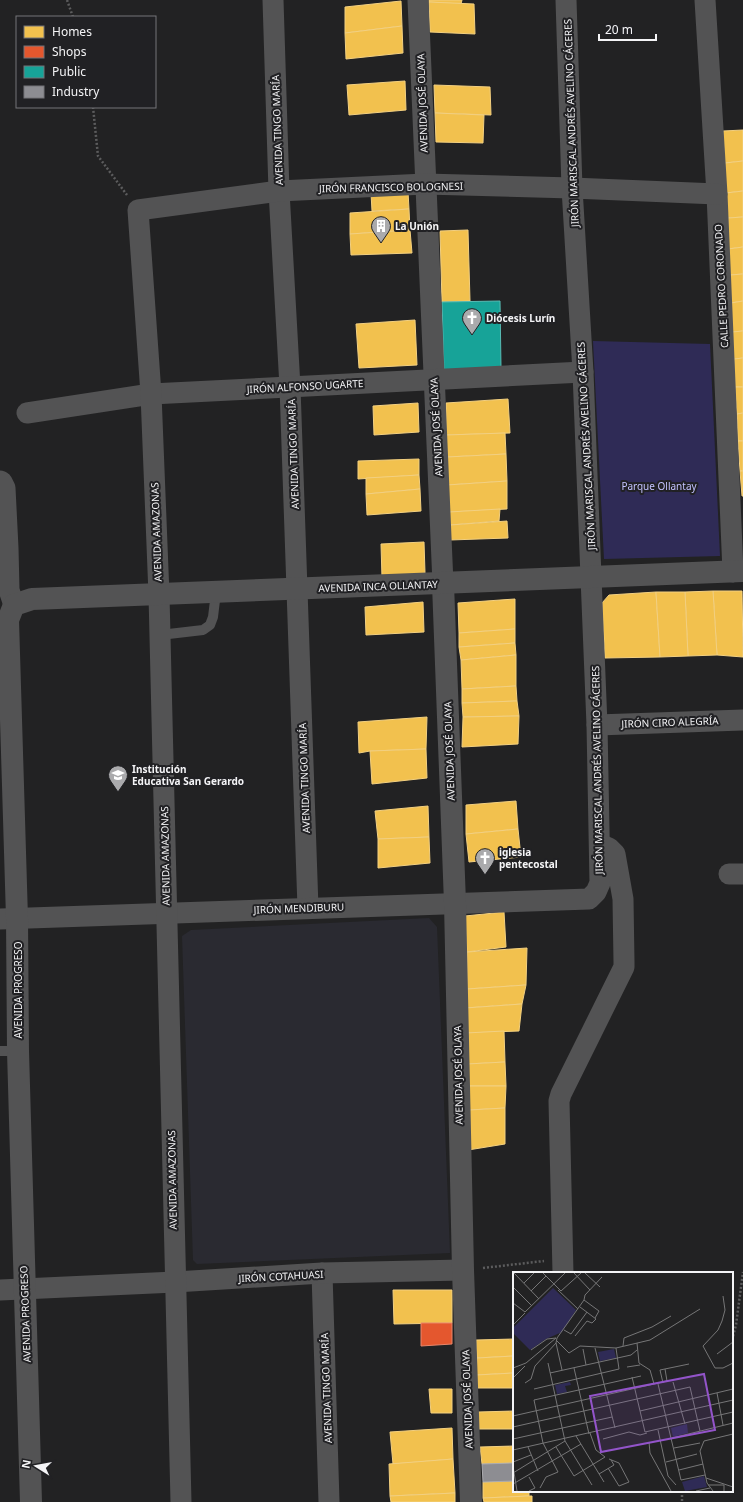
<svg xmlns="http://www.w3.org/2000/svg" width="743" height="1502" font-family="'Noto Sans',sans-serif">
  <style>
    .built { fill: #2a2a31 }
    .green { fill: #2f2b56 }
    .homes { fill: #f2c14e; stroke: #f3d080 }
    .shops { fill: #e4572e; stroke: #e9866a }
    .public { fill: #17a398; stroke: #59bbb4 }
    .industry { fill: #8d8d92; stroke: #acacb0 }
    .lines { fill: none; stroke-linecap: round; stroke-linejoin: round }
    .path { stroke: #5c5c5d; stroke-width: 2.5; stroke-dasharray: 2 2; stroke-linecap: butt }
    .service { stroke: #535354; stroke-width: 10 }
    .minor { stroke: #535354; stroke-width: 21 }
    .tertiary { stroke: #535354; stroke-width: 22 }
    .labels { text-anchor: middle; stroke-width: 4; stroke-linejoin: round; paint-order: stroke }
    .street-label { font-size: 10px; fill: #f4f4f6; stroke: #212124 }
    .poi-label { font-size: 10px; font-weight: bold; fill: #f4f4f6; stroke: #212124; text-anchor: start }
    .park-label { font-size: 10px; fill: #c3c2fe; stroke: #212124 }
    .inset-road { fill: none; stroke: #767677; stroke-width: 1 }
    .view { fill: #9354ca; fill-opacity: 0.15; stroke: #9354ca; stroke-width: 2 }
    .inset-edge { fill: none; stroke: #f4f4f6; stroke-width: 2 }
  </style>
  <rect width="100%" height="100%" fill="#222223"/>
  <path class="built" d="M429,918L437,927L450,1253L197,1264L193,1260L182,936L191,930Z"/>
  <path class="green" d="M593,341L710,344L720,556L604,559Z"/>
  <g class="homes">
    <path d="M429,0H462L461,4L429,2Z"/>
    <path d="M401,1L402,26L345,33V7Z"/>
    <path d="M429,2L474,4L475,34L430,32Z"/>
    <path d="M402,26L403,53L346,59L345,33Z"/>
    <path d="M405,81L406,110L349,115L347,85Z"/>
    <path d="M434,85L490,87L491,115L435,113Z"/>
    <path d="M435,113L484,115L483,143L436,142Z"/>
    <path d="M743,130V161L725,163L723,131Z"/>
    <path d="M743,161V191L726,193L725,163Z"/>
    <path d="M743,191V217L728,218L726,193Z"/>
    <path d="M408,192L409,209L372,211L371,193Z"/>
    <path d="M409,209L410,230L350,234V213Z"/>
    <path d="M743,217V247L728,249V218Z"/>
    <path d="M410,230L412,253L351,255L350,234Z"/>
    <path d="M468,230L470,301L442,302L440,231Z"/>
    <path d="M743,247V274L730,275L728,249Z"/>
    <path d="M743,274V301L731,303L730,275Z"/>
    <path d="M743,301V331L732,332L731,303Z"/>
    <path d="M415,320L417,365L359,368L356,324Z"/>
    <path d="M743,331V358L734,359L732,332Z"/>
    <path d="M743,358V387H735L734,359Z"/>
    <path d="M735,387H743V413L737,414Z"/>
    <path d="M508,399L510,433L446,435V403Z"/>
    <path d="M418,403L419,432L374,435L373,406Z"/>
    <path d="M743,413V441H738L737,414Z"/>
    <path d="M505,433L506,454L447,457L446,435Z"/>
    <path d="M738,441H743V471H740Z"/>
    <path d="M506,454L507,481L447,485V457Z"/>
    <path d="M419,459V475L358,479V461Z"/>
    <path d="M740,471H743V496H742Z"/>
    <path d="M419,475L420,489L366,494V478Z"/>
    <path d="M507,481V509L449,512L447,485Z"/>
    <path d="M420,489L421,511L367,515L366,494Z"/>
    <path d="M500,509L499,521L450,525L449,512Z"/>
    <path d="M507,521L508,538L450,540V525Z"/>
    <path d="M424,542L425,573L382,578L381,544Z"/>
    <path d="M713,591H742L743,657L717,655Z"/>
    <path d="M713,591L717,655L688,656L685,592Z"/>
    <path d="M656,592L660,657L605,658L602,603L609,595Z"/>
    <path d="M656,592H685L688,656L660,657Z"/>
    <path d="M515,599V629L459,633L458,603Z"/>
    <path d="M423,602L424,632L366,635L365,607Z"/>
    <path d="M515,629V643L459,647V633Z"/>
    <path d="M515,643L516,655L461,660L459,647Z"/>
    <path d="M516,655V686L462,689L461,660Z"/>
    <path d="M516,686L517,701L462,703V689Z"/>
    <path d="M517,701L519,716L463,717L462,703Z"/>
    <path d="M519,716L518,744L462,747L463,717Z"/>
    <path d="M427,717L426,749L370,751L359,753L358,722Z"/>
    <path d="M426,749L427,778L372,784L370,751Z"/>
    <path d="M516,801L518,829L466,834V805Z"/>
    <path d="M428,806L429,837L378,839L375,811Z"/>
    <path d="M518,829L521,857L469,862L466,834Z"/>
    <path d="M429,837L430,863L378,868V839Z"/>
    <path d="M504,912L506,947L467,952L465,916Z"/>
    <path d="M527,948L526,985L467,989V952Z"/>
    <path d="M526,985L522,1004L465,1008L467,989Z"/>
    <path d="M522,1004L519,1031L466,1033L465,1008Z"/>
    <path d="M504,1031L505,1062L467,1064L466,1033Z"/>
    <path d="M505,1062L506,1086H468L467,1064Z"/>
    <path d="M468,1086H506L505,1108L469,1110Z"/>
    <path d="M505,1108V1144L468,1150L469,1110Z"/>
    <path d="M393,1290H452V1323L394,1324Z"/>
    <path d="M514,1339V1356L477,1358L476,1340Z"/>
    <path d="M514,1356V1373L476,1375L477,1358Z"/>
    <path d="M514,1373V1388H476V1375Z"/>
    <path d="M429,1389H452V1413H431Z"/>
    <path d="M514,1411V1429H479L478,1412Z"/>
    <path d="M452,1428L453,1459L393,1464L390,1432Z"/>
    <path d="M514,1446V1463L482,1464L480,1447Z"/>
    <path d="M453,1459L455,1493L390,1496L389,1464Z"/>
    <path d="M514,1481V1491H529V1496L483,1498V1482Z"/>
    <path d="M455,1493V1502H391L390,1496Z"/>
    <path d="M529,1496H532V1502H484L483,1498Z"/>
  </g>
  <path class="shops" d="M421,1323H452V1344L421,1346Z"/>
  <path class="public" d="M500,301L501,368L444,371L442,302Z"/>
  <path class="industry" d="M514,1463V1481L483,1482L482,1464Z"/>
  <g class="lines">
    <g class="path">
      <path d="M67,0L73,17"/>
      <path d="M93,107L98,156L127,195"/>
      <path d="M483,1268L544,1261"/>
      <path d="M732,1340L736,1325L743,1272"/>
      <path d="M682,1491V1502"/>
    </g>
    <g class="service">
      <path d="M160,635L203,630L210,625L213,617L216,592"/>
      <path d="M0,1051H18"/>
    </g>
    <g class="minor">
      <path d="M273,0L279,191L290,387L308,908"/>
      <path d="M418,0L443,584"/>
      <path d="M705,0L717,194L733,572"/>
      <path d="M27,413L151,394L583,372"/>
      <path d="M0,481L2,482L5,488L8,548L9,590L14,605"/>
      <path d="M597,725L743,720"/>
      <path d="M729,874H743"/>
      <path d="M0,919L589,899L596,892L600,883L597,725L591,577L583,372L572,188L566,0"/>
      <path d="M322,1273L329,1502"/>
      <path d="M563,1273L559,1101L561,1094L624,967V962L623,899L615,854L609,848L600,844"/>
      <path d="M0,1290L175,1282L322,1273L463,1270"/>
      <path d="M181,1502L159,595L151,394L138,210L279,191L425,184L572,188L717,194"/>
    </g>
    <g class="tertiary">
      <path d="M443,584L455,903L463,1270L471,1502"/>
      <path d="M31,1502L18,1051L17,918L8,620L14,605L32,599L743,571"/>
    </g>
  </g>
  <defs>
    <symbol id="building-pin" viewBox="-11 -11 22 30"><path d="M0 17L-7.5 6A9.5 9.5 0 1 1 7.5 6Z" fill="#aaaaac" stroke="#212124"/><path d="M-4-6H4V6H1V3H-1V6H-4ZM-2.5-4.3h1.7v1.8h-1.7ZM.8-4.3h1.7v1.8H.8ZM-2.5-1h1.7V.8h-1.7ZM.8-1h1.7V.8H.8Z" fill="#fff"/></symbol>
    <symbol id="church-pin" viewBox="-11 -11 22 30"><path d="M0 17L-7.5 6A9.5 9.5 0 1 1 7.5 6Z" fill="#aaaaac" stroke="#212124"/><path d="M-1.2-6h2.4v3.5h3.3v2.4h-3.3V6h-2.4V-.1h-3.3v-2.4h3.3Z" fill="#fff"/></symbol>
    <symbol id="school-pin" viewBox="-11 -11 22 30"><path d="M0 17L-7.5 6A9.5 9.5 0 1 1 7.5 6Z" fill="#aaaaac" stroke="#212124"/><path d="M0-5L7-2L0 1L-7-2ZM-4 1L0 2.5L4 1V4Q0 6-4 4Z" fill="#fff"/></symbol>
  </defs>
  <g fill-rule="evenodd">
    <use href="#building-pin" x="370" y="215" width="22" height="30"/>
    <use href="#church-pin" x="461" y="307" width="22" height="30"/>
    <use href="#school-pin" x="107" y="764" width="22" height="30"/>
    <use href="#church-pin" x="474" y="847" width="22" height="30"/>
  </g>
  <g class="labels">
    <g class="street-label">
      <text transform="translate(422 103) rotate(-92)" y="4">AVENIDA JOSÉ OLAYA</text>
      <text transform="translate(571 123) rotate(-92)" y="4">JIRÓN MARISCAL ANDRÉS AVELINO CÁCERES</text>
      <text transform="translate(277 130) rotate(-92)" y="4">AVENIDA TINGO MARÍA</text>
      <text transform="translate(391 187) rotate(-1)" y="4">JIRÓN FRANCISCO BOLOGNESI</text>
      <text transform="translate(721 286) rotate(-93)" y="4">CALLE PEDRO CORONADO</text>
      <text transform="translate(305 386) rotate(-3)" y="4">JIRÓN ALFONSO UGARTE</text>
      <text transform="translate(436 427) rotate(-93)" y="4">AVENIDA JOSÉ OLAYA</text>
      <text transform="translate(586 446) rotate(-93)" y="4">JIRÓN MARISCAL ANDRÉS AVELINO CÁCERES</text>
      <text transform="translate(293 454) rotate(-92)" y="4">AVENIDA TINGO MARÍA</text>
      <text transform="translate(156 532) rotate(-92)" y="4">AVENIDA AMAZONAS</text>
      <text transform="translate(378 586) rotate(-2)" y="4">AVENIDA INCA OLLANTAY</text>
      <text transform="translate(670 722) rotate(-2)" y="4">JIRÓN CIRO ALEGRÍA</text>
      <text transform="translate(449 751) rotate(-92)" y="4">AVENIDA JOSÉ OLAYA</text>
      <text transform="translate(597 770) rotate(-91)" y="4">JIRÓN MARISCAL ANDRÉS AVELINO CÁCERES</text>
      <text transform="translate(304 778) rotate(-92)" y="4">AVENIDA TINGO MARÍA</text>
      <text transform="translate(165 856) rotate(-91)" y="4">AVENIDA AMAZONAS</text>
      <text transform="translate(299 908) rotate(-2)" y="4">JIRÓN MENDIBURU</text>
      <text transform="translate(18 990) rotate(-90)" y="4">AVENIDA PROGRESO</text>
      <text transform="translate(458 1075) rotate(-91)" y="4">AVENIDA JOSÉ OLAYA</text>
      <text transform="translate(172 1180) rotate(-91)" y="4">AVENIDA AMAZONAS</text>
      <text transform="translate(281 1276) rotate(-3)" y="4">JIRÓN COTAHUASI</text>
      <text transform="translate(25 1314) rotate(-92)" y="4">AVENIDA PROGRESO</text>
      <text transform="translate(326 1388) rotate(-92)" y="4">AVENIDA TINGO MARÍA</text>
      <text transform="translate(467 1399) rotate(-92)" y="4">AVENIDA JOSÉ OLAYA</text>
    </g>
    <g class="poi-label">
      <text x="395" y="230">La Unión</text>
      <text x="486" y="322">Diócesis Lurín</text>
      <text x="132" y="773">Institución<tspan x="132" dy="12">Educativa San Gerardo</tspan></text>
      <text x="499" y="856">iglesia<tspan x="499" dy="12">pentecostal</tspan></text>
    </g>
    <g class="park-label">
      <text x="659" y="490">Parque Ollantay</text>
    </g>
  </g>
  <g transform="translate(513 1272)">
    <rect width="220" height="220" fill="#222223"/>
    <path d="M40,16L63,38L49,60L33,67L17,78L0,61V56ZM101,77L103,86L87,89L85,80ZM57,110L58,113L52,114L54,120L44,122L42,113ZM174,152L175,161L160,165L158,156ZM191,204L194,215L172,219L169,210Z" fill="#2f2b56"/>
    <path class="inset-road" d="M1,1L26,27M30,1L48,19L68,1M61,1L77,18M72,1L87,15M11,11L21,1M0,15L19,34M45,18L65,37M18,19L33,4M210,24L212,38L209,49L205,58L190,74L202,96H210L220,91M71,28L86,39L82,46M0,31L12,40L52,1M0,53L12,41M51,58L58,62L74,40M62,64L74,49L79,51L83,47L67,35M44,69L56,81L67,74L103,76L137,68L187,37M43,71L49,98M124,71L126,91L137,98L141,112M110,74L111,66L139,55L158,44M82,76L102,156M70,77L73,93M18,78L34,67L43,66M204,82L220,70M35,91L52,169L79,213M114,95L127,93M0,96L13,91L43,66M61,96L76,162M37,101L118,83L124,78M119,105L132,160L220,140M0,106L12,94M160,110L172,152M12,111L18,107L22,94L43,71L44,66L71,28L72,23L89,5M150,111L147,98L176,92M145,112L168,208L192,203M21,117L106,97L103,76M204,121L210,153M127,139L220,117M0,144L154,109L152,97M0,155L177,115L187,159M145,158L155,204L163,213M77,161L83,178L92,185M63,164L91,210M159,166L220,151M0,167L99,145M90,167L116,160L127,163L134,161M136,170L137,181L158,219M15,175L25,199M43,175L61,204L92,185M161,176L187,171M0,178L220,128M0,190L18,183M153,190L184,182M0,194L4,219M95,196L106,214L116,210L106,191L96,187M166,198L190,192M0,201L52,169M86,202L101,193L98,188M16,205L22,216L16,219M193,206L220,215M0,212L68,172M195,213H211V219M27,216L33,205L45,200L30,171L21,128L128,104M183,219L197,216M200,219L194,211L187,179L191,169L220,162"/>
    <path class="view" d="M191,102L202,158L88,180L77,124Z"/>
    <rect width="220" height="220" class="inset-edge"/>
  </g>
  <rect x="16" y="16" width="140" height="92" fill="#212124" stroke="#757578"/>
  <rect x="24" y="26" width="20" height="12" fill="#f2c14e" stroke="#757578"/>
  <text x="52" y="36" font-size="12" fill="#f4f4f6">Homes</text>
  <rect x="24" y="46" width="20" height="12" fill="#e4572e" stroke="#757578"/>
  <text x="52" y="56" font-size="12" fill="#f4f4f6">Shops</text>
  <rect x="24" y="66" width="20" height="12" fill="#17a398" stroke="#757578"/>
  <text x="52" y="76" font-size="12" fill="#f4f4f6">Public</text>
  <rect x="24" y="86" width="20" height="12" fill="#8d8d92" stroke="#757578"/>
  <text x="52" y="96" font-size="12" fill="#f4f4f6">Industry</text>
  <g transform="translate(36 1466) rotate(281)" stroke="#212124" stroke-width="3" paint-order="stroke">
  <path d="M0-3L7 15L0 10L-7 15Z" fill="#f4f4f6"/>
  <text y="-6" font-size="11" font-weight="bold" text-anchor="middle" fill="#f4f4f6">N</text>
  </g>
  <path d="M599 34v6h57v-6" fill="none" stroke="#f4f4f6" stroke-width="2"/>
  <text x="605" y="34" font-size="12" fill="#f4f4f6" stroke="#212124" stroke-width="3" paint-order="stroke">20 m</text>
</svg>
